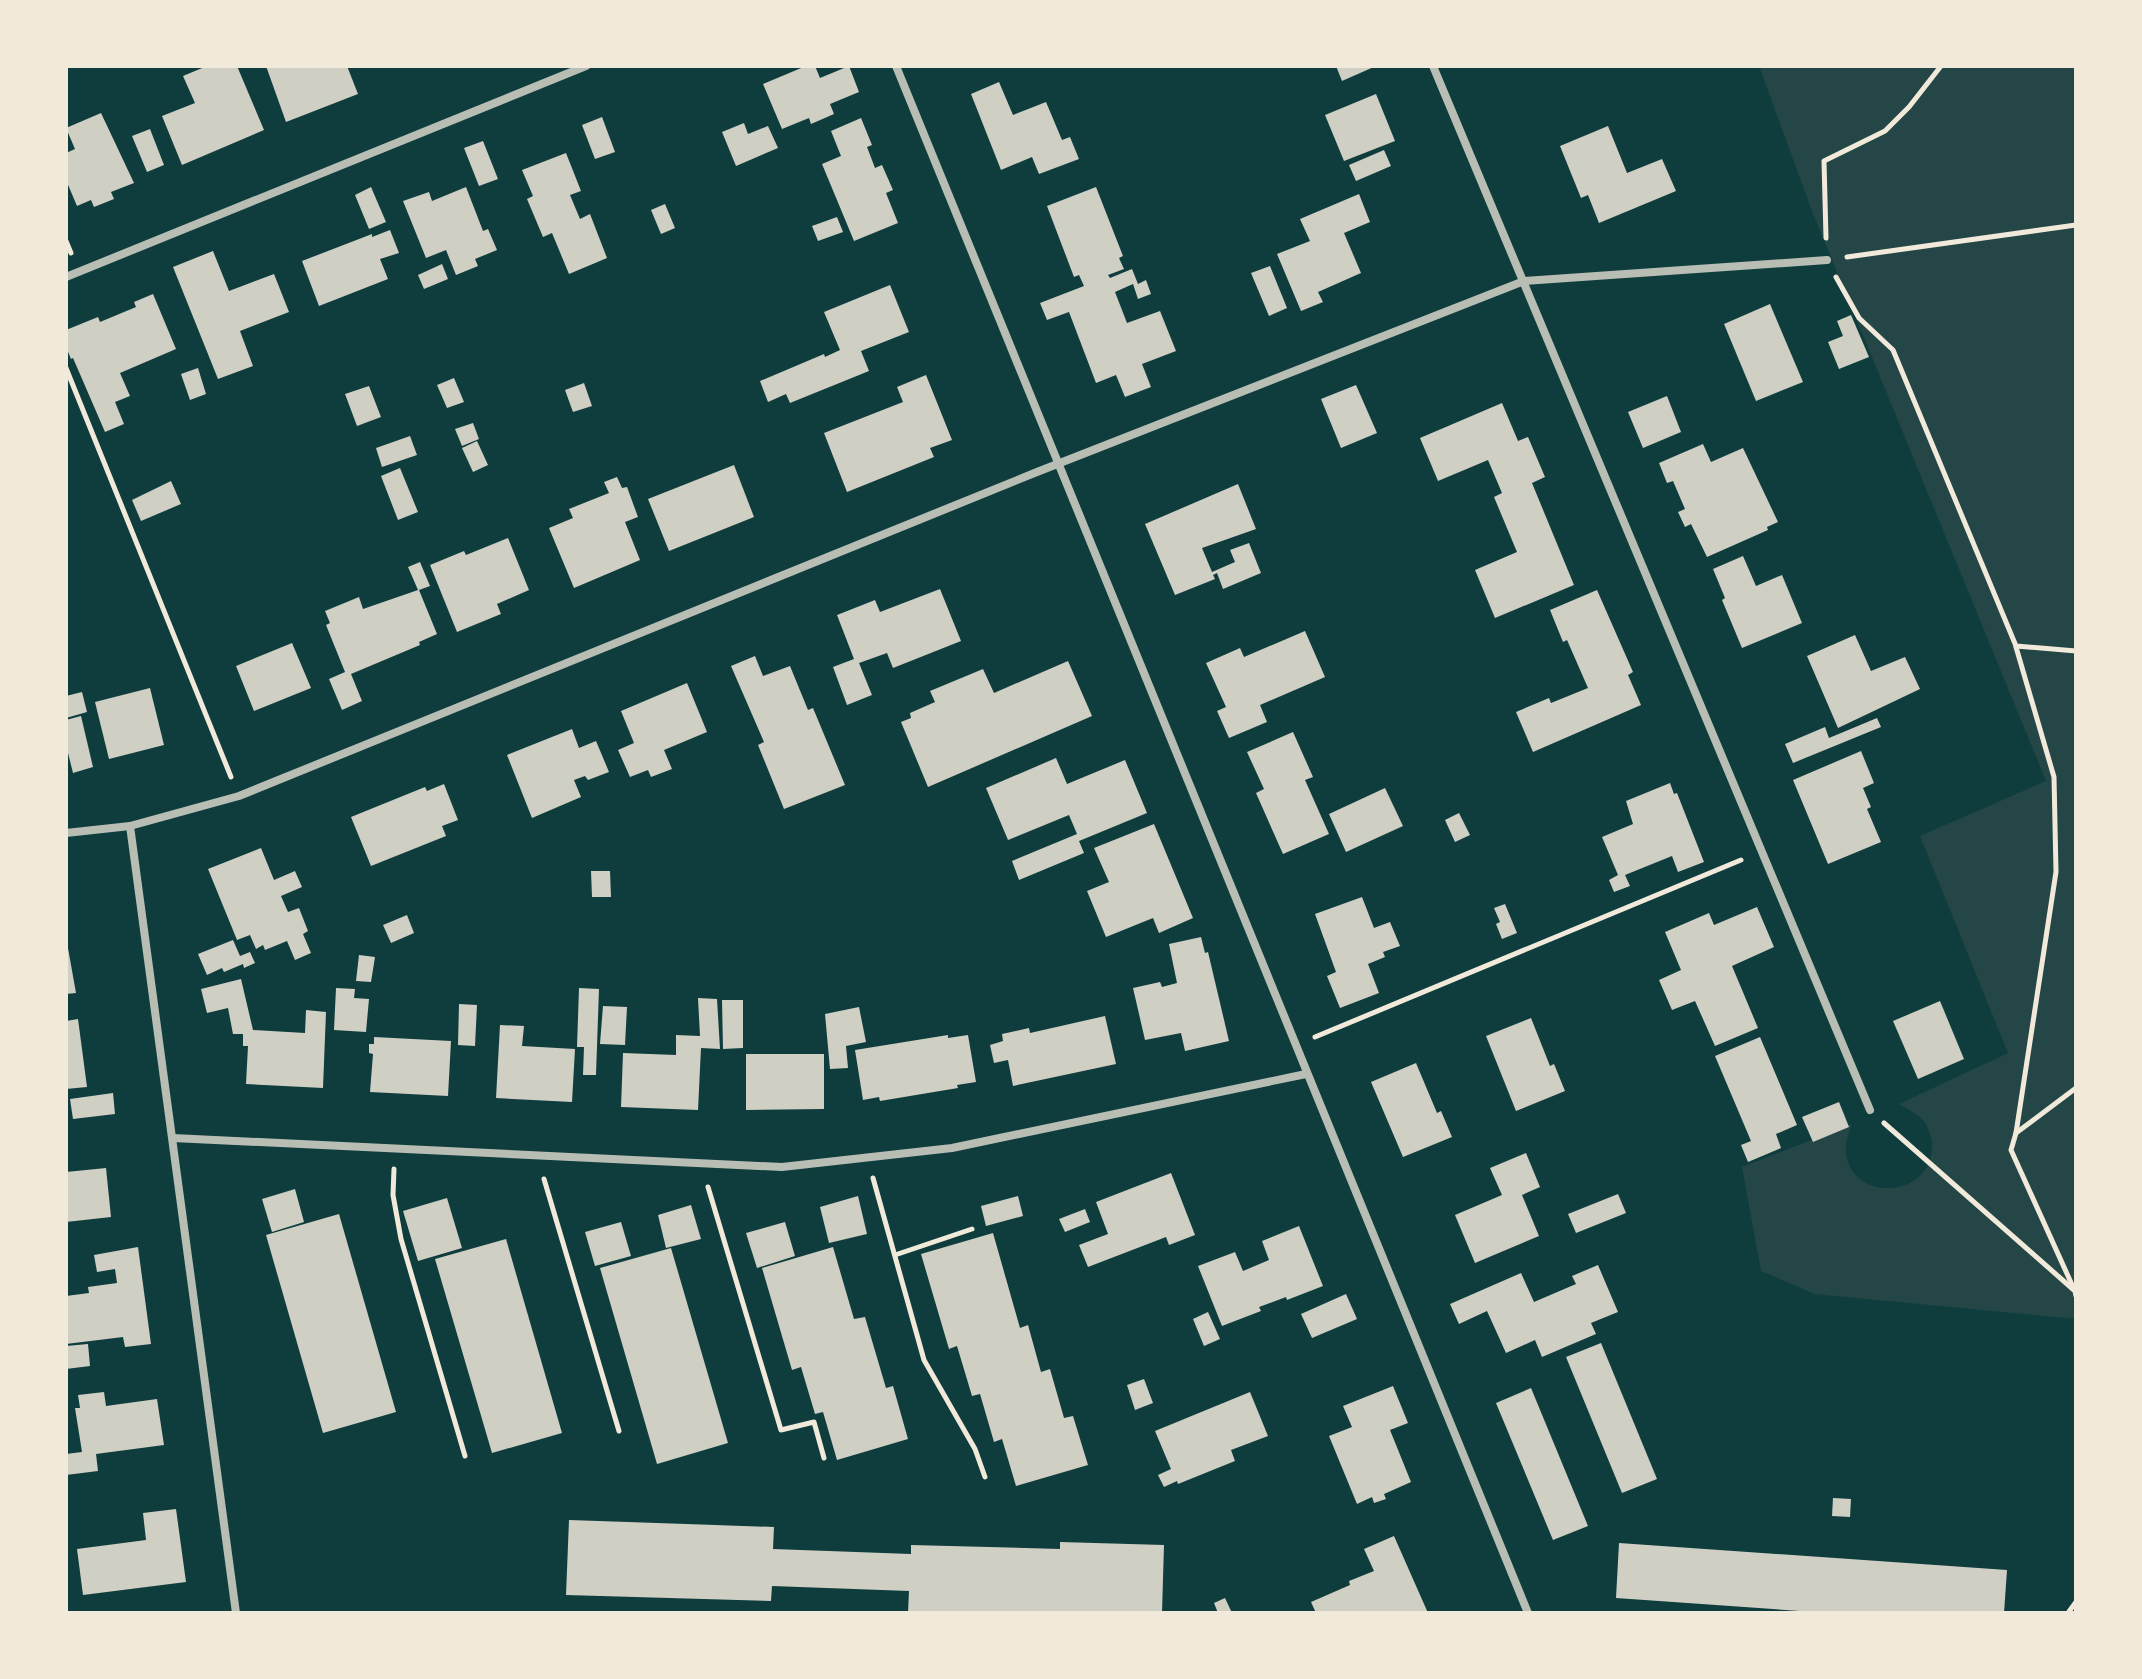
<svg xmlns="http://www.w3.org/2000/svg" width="2142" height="1679" font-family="'Work Sans',sans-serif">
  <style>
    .green { fill: #244646 }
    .building { fill: #cfcfc3 }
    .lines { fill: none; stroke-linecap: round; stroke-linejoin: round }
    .path { stroke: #f1e9da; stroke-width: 5 }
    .minor { stroke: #b8beb3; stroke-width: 8 }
  </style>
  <rect width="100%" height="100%" fill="#0f3d3e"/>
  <path class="green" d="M1759,66H2076V1319L1815,1294L1761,1271L1742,1167L1852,1124C1849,1132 1846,1140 1846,1148C1845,1200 1926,1202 1932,1151C1933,1139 1929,1125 1920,1117C1914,1112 1906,1108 1899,1104L2008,1053L1920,836L2046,781L1812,211Z"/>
  <g class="building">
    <path d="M207,66H237L264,130L182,165L162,116L195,103L183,76Z"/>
    <path d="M266,66H347L358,94L286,122Z"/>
    <path d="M806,66H815L820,78L849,66L859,92L830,104L834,114L811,124L809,118L782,129L763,84Z"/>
    <path d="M1336,66H1376L1342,81Z"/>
    <path d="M999,82L1013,115L1046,102L1062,140L1070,137L1079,159L1039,174L1032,157L1001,170L971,94Z"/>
    <path d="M1376,94L1395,141L1344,161L1325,115Z"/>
    <path d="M101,113L134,183L111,192L114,199L94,207L91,200L77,206L66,180V153L75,149L66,128Z"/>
    <path d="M602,117L615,152L595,159L582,125Z"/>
    <path d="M861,118L872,145L867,147L875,168L882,165L893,190L886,193L898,223L854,241L822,164L841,156L831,131Z"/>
    <path d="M744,123L748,134L768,126L778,148L736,166L722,132Z"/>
    <path d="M1608,126L1627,173L1662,159L1676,191L1599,223L1588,195L1581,198L1560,146Z"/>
    <path d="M150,129L164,165L147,172L132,136Z"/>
    <path d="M483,141L498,179L479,186L464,148Z"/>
    <path d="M1384,150L1391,166L1356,181L1349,165Z"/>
    <path d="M566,153L581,191L570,195L580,219L590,214L607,258L569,274L552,233L543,237L527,199L533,196L522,170Z"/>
    <path d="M371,187L386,222L369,229L355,195Z"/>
    <path d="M466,187L483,231L488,229L497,250L475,259L478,266L456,275L446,250L426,258L403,201L429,192L432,201Z"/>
    <path d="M1096,187L1123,256L1119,258L1124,269L1108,275L1110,278L1132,269L1138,284L1146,280L1151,294L1138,299L1133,284L1115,292L1127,323L1160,311L1176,351L1142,364L1151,387L1125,397L1116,375L1096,383L1069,312L1047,320L1040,303L1084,286L1079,275L1074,277L1047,206Z"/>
    <path d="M1359,194L1370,222L1344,233L1361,273L1318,292L1323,302L1301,311L1277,254L1310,241L1300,219Z"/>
    <path d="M665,204L675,228L661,234L651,210Z"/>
    <path d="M837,217L843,232L818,241L812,226Z"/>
    <path d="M390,230L399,253L380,259L388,279L319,306L302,261L372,234V237Z"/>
    <path d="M213,251L229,291L274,274L289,312L240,331L253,366L218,379L173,267Z"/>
    <path d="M442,264L448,279L424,289L418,275Z"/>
    <path d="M1270,266L1287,308L1269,316L1251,273Z"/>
    <path d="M890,285L909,332L861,351L869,371L790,403L786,394L768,402L760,381L824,354L825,357L840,350L824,312Z"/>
    <path d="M153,294L176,349L120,373L130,396L115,402L124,424L105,432L73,358L71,359L66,347V330L98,317L100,322L136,307L134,302Z"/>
    <path d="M1770,304L1803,382L1756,401L1724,324Z"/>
    <path d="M1851,315L1869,357L1839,369L1828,342L1843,336L1837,321Z"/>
    <path d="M198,368L206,394L190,400L181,374Z"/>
    <path d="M926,375L952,440L930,448L934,457L847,492L824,433L903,402L897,387Z"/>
    <path d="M454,378L464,402L447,408L437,385Z"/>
    <path d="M584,383L592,406L573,412L565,390Z"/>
    <path d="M1356,385L1377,433L1341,448L1321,399Z"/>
    <path d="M369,386L381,417L357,426L345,394Z"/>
    <path d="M1667,396L1681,432L1643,448L1628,412Z"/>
    <path d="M1502,403L1518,441L1528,437L1545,477L1532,483L1574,585L1495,618L1475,570L1517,552L1494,497L1502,493L1488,460L1438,481L1420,438Z"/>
    <path d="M473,423L479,439L462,446L455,429Z"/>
    <path d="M410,436L417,455L382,467L376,448Z"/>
    <path d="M477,441L488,465L473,472L462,448Z"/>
    <path d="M1703,444L1711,462L1743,448L1778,522L1767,527L1768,530L1707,557L1691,524L1685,527L1678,512L1685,509L1673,481L1667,483L1659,463Z"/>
    <path d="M734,465L754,517L669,551L648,499Z"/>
    <path d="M400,468L418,512L398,520L381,476Z"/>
    <path d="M617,477L622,488L627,487L638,517L625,522L640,560L574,588L549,528L573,518L569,509L609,493L604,482Z"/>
    <path d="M171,481L181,504L141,521L132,500Z"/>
    <path d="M1238,484L1256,529L1202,548L1212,572L1235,562L1230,550L1249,543L1261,573L1223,589L1217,573L1213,575L1215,579L1175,595L1145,524Z"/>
    <path d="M508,538L529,590L497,604L501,614L457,632L430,565L464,551L466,555Z"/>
    <path d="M1743,556L1756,586L1782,575L1802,623L1742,648L1722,600L1725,598L1713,569Z"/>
    <path d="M420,562L430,586L419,590L437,634L419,642L420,645L351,674L362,701L342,710L329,679L345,672L326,625L330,623L325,611L359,597L363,609L418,590L408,567Z"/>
    <path d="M940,589L961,641L893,668L887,653L859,663L872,695L847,705L833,667L854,659L837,615L875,600L880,612Z"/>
    <path d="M1597,590L1633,672L1628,675L1641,705L1533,752L1516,712L1549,698L1551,703L1588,688L1567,640L1563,642L1550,610Z"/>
    <path d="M1305,631L1325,677L1260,705L1267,722L1229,738L1217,711L1226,707L1206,663L1240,648L1244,657Z"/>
    <path d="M1855,635L1871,671L1905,657L1920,689L1838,728L1807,656Z"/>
    <path d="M292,643L311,688L254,711L236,666Z"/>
    <path d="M755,656L763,676L790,666L808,710L813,708L845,785L784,809L758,745L764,742L731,666Z"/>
    <path d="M1068,661L1092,716L928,787L901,722L911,718L910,713L935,702L930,691L983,669L994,693Z"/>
    <path d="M687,683L707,732L664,750L672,769L651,777L648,770L630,777L618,750L634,743L621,711Z"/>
    <path d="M150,688L164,745L109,759L95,702Z"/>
    <path d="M82,692L87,712L66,718V696Z"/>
    <path d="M81,716L93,767L73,773L66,745V720Z"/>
    <path d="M1877,718L1881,727L1793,763L1785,744L1825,727L1829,738Z"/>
    <path d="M572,729L579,748L596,741L609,772L588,780L585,776L574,780L581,797L532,818L507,755Z"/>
    <path d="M1293,732L1313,777L1305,780L1329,834L1283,854L1256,793L1264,789L1247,752Z"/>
    <path d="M1861,751L1874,783L1863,788L1871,807L1867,809L1881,842L1828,864L1793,780Z"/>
    <path d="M1056,758L1067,784L1125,760L1147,813L1079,841L1084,853L1019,880L1012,861L1077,834L1069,815L1008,840L986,788Z"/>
    <path d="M1670,783L1674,794L1677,793L1704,862L1678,872L1672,856L1625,875L1630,886L1614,892L1609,880L1618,875L1602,837L1633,824L1626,801Z"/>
    <path d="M444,784L458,820L442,826L446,836L371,866L351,817L425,787L427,791Z"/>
    <path d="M1385,788L1403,826L1346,852L1329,814Z"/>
    <path d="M1459,813L1470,835L1455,842L1445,820Z"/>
    <path d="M1154,824L1193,918L1159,933L1153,918L1106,937L1087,891L1109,882L1094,848Z"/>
    <path d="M261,848L274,880L295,871L302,887L281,896L288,912L299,908L308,931L303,934L311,953L295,960L287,941L265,950L263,945L256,949L250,935L237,940L208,869Z"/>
    <path d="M591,871H610L611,897H592Z"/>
    <path d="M1362,897L1374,928L1390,922L1400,946L1383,952L1385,957L1368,964L1379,993L1340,1008L1327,976L1336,972L1315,914Z"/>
    <path d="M1505,904L1517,933L1502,939L1496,924L1500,922L1494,908Z"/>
    <path d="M1757,907L1774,947L1732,966L1758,1028L1715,1046L1695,1001L1672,1010L1659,980L1681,970L1665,932L1709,913L1714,925Z"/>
    <path d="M407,915L414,933L391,943L383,925Z"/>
    <path d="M66,937L76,993L66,994Z"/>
    <path d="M1201,937L1205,953L1208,952L1229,1041L1185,1051L1181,1033L1145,1040L1133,988L1160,982L1162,987L1177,983L1169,944Z"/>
    <path d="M233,940L240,956L250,952L255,963L244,968L243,964L224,972L222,968L207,975L198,954Z"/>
    <path d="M359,955L375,957L371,982L356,981Z"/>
    <path d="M241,979L253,1030L305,1033L306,1010L326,1012L323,1088L246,1084L248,1046H243V1034H233L228,1008L207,1013L201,989Z"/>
    <path d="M336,988L355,989L354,998L369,999L366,1032L334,1030Z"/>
    <path d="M579,988L599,989L596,1075H583L584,1047H577Z"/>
    <path d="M698,998L717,999L720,1049L701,1048L698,1110L621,1107L623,1053L676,1055V1035L700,1036Z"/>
    <path d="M722,1000H743V1048L723,1049Z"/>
    <path d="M1940,1001L1964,1059L1918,1079L1893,1021Z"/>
    <path d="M459,1004L477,1005L475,1046L458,1045Z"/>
    <path d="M603,1006L627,1007L625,1045L600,1044Z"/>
    <path d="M859,1007L866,1042L846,1046L848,1068L830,1069L825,1014Z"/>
    <path d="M1105,1016L1116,1064L1013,1086L1008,1060L994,1063L990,1045L1003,1041L1002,1034L1029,1028L1030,1033Z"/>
    <path d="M1531,1018L1550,1066L1554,1064L1565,1091L1516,1111L1486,1036Z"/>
    <path d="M78,1019L87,1087L66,1089V1021Z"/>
    <path d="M500,1025L524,1026L522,1046L575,1049L572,1102L496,1098Z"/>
    <path d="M948,1035V1038L968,1035L976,1082L957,1085L958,1088L880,1101L879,1097L863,1100L855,1050Z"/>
    <path d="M374,1037L451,1041L448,1096L370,1092L373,1054L369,1053V1044H374Z"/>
    <path d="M1760,1037L1797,1125L1776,1134L1781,1148L1748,1162L1741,1145L1751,1141L1715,1056Z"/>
    <path d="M746,1054H824V1109L746,1110Z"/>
    <path d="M1416,1063L1437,1113L1441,1111L1452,1137L1403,1157L1371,1082Z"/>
    <path d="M113,1093L115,1114L73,1119L70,1099Z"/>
    <path d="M1839,1102L1849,1127L1813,1142L1802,1117Z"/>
    <path d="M1526,1153L1540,1187L1522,1195L1539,1236L1475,1263L1455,1215L1502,1195L1490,1168Z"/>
    <path d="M106,1168L111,1217L66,1222V1172Z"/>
    <path d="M1171,1173L1195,1235L1169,1245L1166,1237L1088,1267L1079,1245L1108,1234L1096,1202Z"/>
    <path d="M295,1189L304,1222L272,1232L262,1199Z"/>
    <path d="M1618,1194L1626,1213L1576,1233L1568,1214Z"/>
    <path d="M858,1196L867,1234L829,1243L820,1207Z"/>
    <path d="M1018,1196L1023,1216L986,1226L981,1206Z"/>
    <path d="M447,1198L462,1248L418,1261L403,1211Z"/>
    <path d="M691,1205L701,1239L666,1248L658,1215Z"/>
    <path d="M1085,1209L1090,1222L1065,1232L1059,1219Z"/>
    <path d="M339,1214L396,1412L323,1433L266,1235Z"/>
    <path d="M621,1222L631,1256L595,1266L585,1232Z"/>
    <path d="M785,1222L795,1256L757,1268L746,1233Z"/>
    <path d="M1299,1226L1323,1286L1287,1300L1286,1297L1259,1307L1261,1311L1222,1326L1198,1266L1235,1252L1243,1271L1269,1260L1262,1241Z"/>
    <path d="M993,1233L1020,1328L1028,1325L1041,1372L1050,1369L1064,1418L1073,1416L1088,1465L1016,1486L1002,1439L994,1442L980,1394L972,1396L957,1346L949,1349L921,1254Z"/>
    <path d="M506,1239L562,1433L492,1453L435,1259Z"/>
    <path d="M138,1247L151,1344L125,1347L123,1337L66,1344V1296L89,1293L88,1287L117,1283L115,1269L97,1272L94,1255Z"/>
    <path d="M833,1247L854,1319L865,1317L886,1388L893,1386L908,1439L837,1460L823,1412L815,1414L801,1367L792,1370L762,1268Z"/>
    <path d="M671,1248L728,1443L657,1464L600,1268Z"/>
    <path d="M1598,1265L1618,1312L1591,1323L1596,1334L1542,1357L1535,1340L1506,1353L1487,1311L1459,1324L1450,1304L1521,1273L1534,1302L1576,1284L1572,1276Z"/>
    <path d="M1346,1294L1357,1319L1312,1338L1301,1314Z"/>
    <path d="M1208,1312L1220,1339L1204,1346L1193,1319Z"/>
    <path d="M1601,1343L1657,1479L1622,1493L1566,1357Z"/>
    <path d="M88,1344L90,1366L66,1369V1346Z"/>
    <path d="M1144,1379L1153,1403L1135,1410L1127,1385Z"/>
    <path d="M1393,1386L1408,1423L1390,1430L1411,1482L1384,1494L1386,1499L1374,1503L1372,1497L1357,1504L1329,1436L1352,1427L1343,1406Z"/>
    <path d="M1531,1388L1588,1526L1553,1540L1496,1403Z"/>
    <path d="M104,1392L106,1406L157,1399L164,1445L96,1454L98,1471L66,1475V1454L82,1452L75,1408H80L78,1395Z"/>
    <path d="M1250,1392L1268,1436L1231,1450L1235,1461L1178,1484L1177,1481L1164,1487L1158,1475L1171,1469L1155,1431Z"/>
    <path d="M1833,1498L1851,1499L1850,1517L1832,1516Z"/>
    <path d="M176,1509L186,1582L83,1595L77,1549L146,1540L143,1513Z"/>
    <path d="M569,1520L774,1527L773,1549L911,1554V1545L1060,1549V1542L1164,1545L1162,1613H908L909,1591L772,1586L771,1601L566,1595Z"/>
    <path d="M1394,1536L1428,1613H1316L1311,1602L1350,1585L1349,1581L1374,1571L1364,1549Z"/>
    <path d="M1619,1543L2007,1570L2004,1613H1828L1616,1598Z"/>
    <path d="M1225,1598L1232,1613H1218L1214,1603Z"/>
  </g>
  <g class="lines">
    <g class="path">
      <path d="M1826,238L1824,161L1885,131L1909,107L1941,66"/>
      <path d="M66,241L71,253"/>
      <path d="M1847,257L2076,225"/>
      <path d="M1836,277L1859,318L1893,350L2016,646L2076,651"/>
      <path d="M66,368L231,777"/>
      <path d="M1315,1037L1741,860"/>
      <path d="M1884,1123L2075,1291L2076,1296"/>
      <path d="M2016,1133L2056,872L2054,777L2016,647"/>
      <path d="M394,1169L393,1195L401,1239L465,1456"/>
      <path d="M873,1178L924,1360L975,1449L985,1477"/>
      <path d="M544,1179L619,1431"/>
      <path d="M708,1187L781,1430L814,1422L824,1458"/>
      <path d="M895,1255L972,1229"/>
      <path d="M2073,1287L2011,1150L2016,1133L2076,1088"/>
      <path d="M2068,1613L2076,1602"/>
    </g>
    <g class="minor">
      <path d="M896,66L1528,1613"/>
      <path d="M1433,66L1870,1110"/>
      <path d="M66,277L586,66"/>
      <path d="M130,826L236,1613"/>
      <path d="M66,833L130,826L239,796L1037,472L1524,281L1827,260"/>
      <path d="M173,1138L782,1167L952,1148L1306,1074"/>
    </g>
  </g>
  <rect width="2142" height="1679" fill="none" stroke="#f1e9da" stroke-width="136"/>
</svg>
